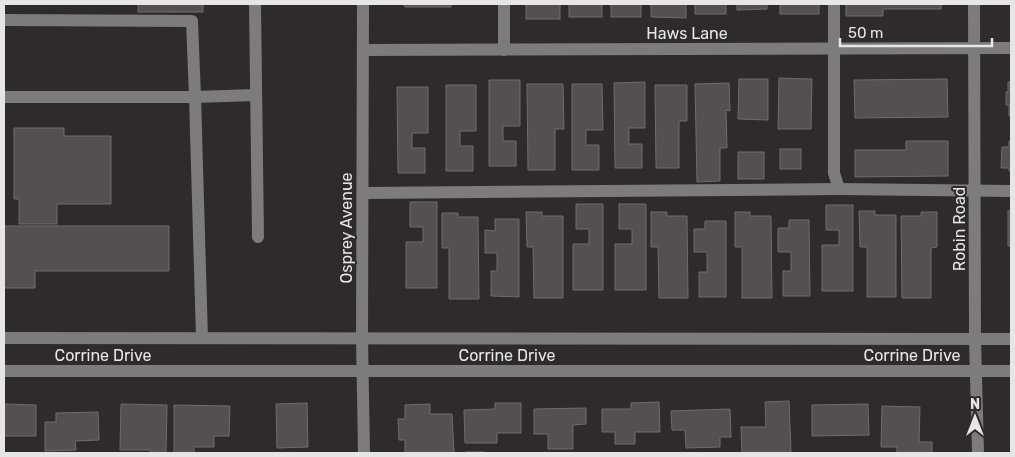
<svg xmlns="http://www.w3.org/2000/svg" width="1015" height="457" font-family="Rubik,sans-serif">
  <style>
    .building { fill: #545050; stroke: #706c6c }
    .lines { fill: none; stroke-linecap: round; stroke-linejoin: round }
    .minor { stroke: #7d7b7b; stroke-width: 12 }
    .labels { text-anchor: middle; stroke-width: 4; stroke-linejoin: round; paint-order: stroke }
    .street-label { font-size: 16px; fill: #e8e5e5; stroke: #2f2b2b }
  </style>
  <rect width="100%" height="100%" fill="#2f2b2b"/>
  <g class="building">
    <rect x="138" y="4" width="65" height="8"/>
    <path d="M404,4H451V7H405Z"/>
    <rect x="526" y="4" width="34" height="15"/>
    <rect x="569" y="4" width="33" height="13"/>
    <rect x="611" y="4" width="30" height="13"/>
    <path d="M651,4H686V18L651,17Z"/>
    <rect x="695" y="4" width="31" height="10"/>
    <path d="M737,4H767V9L737,10Z"/>
    <rect x="780" y="4" width="39" height="10"/>
    <path d="M846,4H941V9H883V16H846Z"/>
    <path d="M779,78L812,79L811,129H778Z"/>
    <path d="M739,79H768V120L738,119Z"/>
    <path d="M947,79L948,117L855,118L854,80Z"/>
    <path d="M489,80H520V126H503V141H516V166H489Z"/>
    <path d="M645,82V128H629V144H642V168H615L614,83Z"/>
    <path d="M1008,82H1011V116H1009V105H1006V92H1008Z"/>
    <path d="M729,83L730,111L726,110L727,148H720V181L697,182L695,84Z"/>
    <path d="M527,84H563L564,129H555V170H528Z"/>
    <path d="M572,84H602L603,130H586V145H599V170H572Z"/>
    <path d="M446,85H476V131H460V146H473V171H446Z"/>
    <path d="M655,85H687V121H679V168H656Z"/>
    <path d="M397,87H428V133H412V148H425V173H398Z"/>
    <path d="M14,128H64V136H111V204H57V224H19V199H14Z"/>
    <path d="M906,141H948V176L855,177V150H906Z"/>
    <path d="M1009,141H1011V171H1009V168H1001L1002,147H1009Z"/>
    <rect x="780" y="149" width="21" height="20"/>
    <rect x="738" y="152" width="26" height="27"/>
    <path d="M410,202H437V288H406V242H423V227H410Z"/>
    <path d="M576,204H603V290H573V244H589V229H576Z"/>
    <path d="M619,204H646V290H615V244H632V229H619Z"/>
    <path d="M826,205H853V291H822V245H839V230H826Z"/>
    <path d="M859,211H875V215H896V297H867V247H860Z"/>
    <rect x="1008" y="211" width="3" height="35"/>
    <path d="M526,212H542V216H563V298H534L533,247H527Z"/>
    <path d="M651,212H667V216H687L688,298H659L658,247H651Z"/>
    <path d="M735,212H750V216H771L772,298H742V247H735Z"/>
    <path d="M921,212H937V247L931,248V298H902L901,216H921Z"/>
    <path d="M442,213H458V217H478L479,299H449V248H442Z"/>
    <path d="M495,219H519V297L491,296V271H497V253H485V230L495,231Z"/>
    <path d="M789,220H809L810,296H783V271H791V252H778V228H789Z"/>
    <path d="M705,221H726V297H699V272H707V252H694V229H705Z"/>
    <path d="M4,226H169V271H35V288H4Z"/>
    <path d="M789,401L791,453H742L741,427H766L765,402Z"/>
    <path d="M659,402L660,432H635V444H615V432H602V409H631V403Z"/>
    <path d="M307,403L308,447L277,448L276,404Z"/>
    <path d="M495,403H521V433H497V443H465L464,410L495,409Z"/>
    <path d="M4,404L36,405V436H4Z"/>
    <path d="M121,404L167,405L166,453H150V450H120Z"/>
    <path d="M430,404V414H452L454,453H405V440H399L398,419H405V405Z"/>
    <path d="M868,404L869,435L812,436V405Z"/>
    <path d="M174,405L230,406L229,436H214V447H194V453H174Z"/>
    <path d="M882,406L920,407L919,442H932V453H897V447H881Z"/>
    <path d="M586,408V424L573,425V449H548V434H534V409Z"/>
    <path d="M730,409L731,437H720V447L686,448L685,430H672L671,411Z"/>
    <path d="M98,412L99,440L75,441L76,450L45,451V422H56V413Z"/>
    <rect x="466" y="452" width="18" height="1"/>
  </g>
  <g class="lines">
    <g class="minor">
      <path d="M255,4L258,237"/>
      <path d="M363,4L362,339L364,453"/>
      <path d="M504,4V50"/>
      <path d="M834,4V173L839,189"/>
      <path d="M974,4L975,339L978,453"/>
      <path d="M4,20L192,21L195,97L256,95"/>
      <path d="M364,50L1011,48"/>
      <path d="M4,97H195L202,338"/>
      <path d="M363,193L839,189L1011,191"/>
      <path d="M4,338L1011,339"/>
      <path d="M4,371H1011"/>
    </g>
  </g>
  <g class="labels">
    <g class="street-label">
      <text x="687" y="39">Haws Lane</text>
      <text transform="translate(346 228) rotate(-90)" y="6">Osprey Avenue</text>
      <text transform="translate(959 229) rotate(-90)" y="6">Robin Road</text>
      <text x="103" y="361">Corrine Drive</text>
      <text x="507" y="361">Corrine Drive</text>
      <text x="912" y="361">Corrine Drive</text>
    </g>
  </g>
  <rect width="1015" height="457" fill="none" stroke="#e8e5e5" stroke-width="10"/>
  <g transform="translate(975 417)" stroke="#2f2b2b" stroke-width="4" paint-order="stroke">
  <path d="M0-4L9 19L0 12L-9 19Z" fill="#e8e5e5"/>
  <text y="-8" font-size="14" font-weight="bold" text-anchor="middle" fill="#e8e5e5">N</text>
  </g>
  <path d="M840 38v8h152v-8" fill="none" stroke="#e8e5e5" stroke-width="2.5"/>
  <text x="848" y="38" font-size="15" fill="#e8e5e5" stroke="#2f2b2b" stroke-width="4" paint-order="stroke">50 m</text>
</svg>
